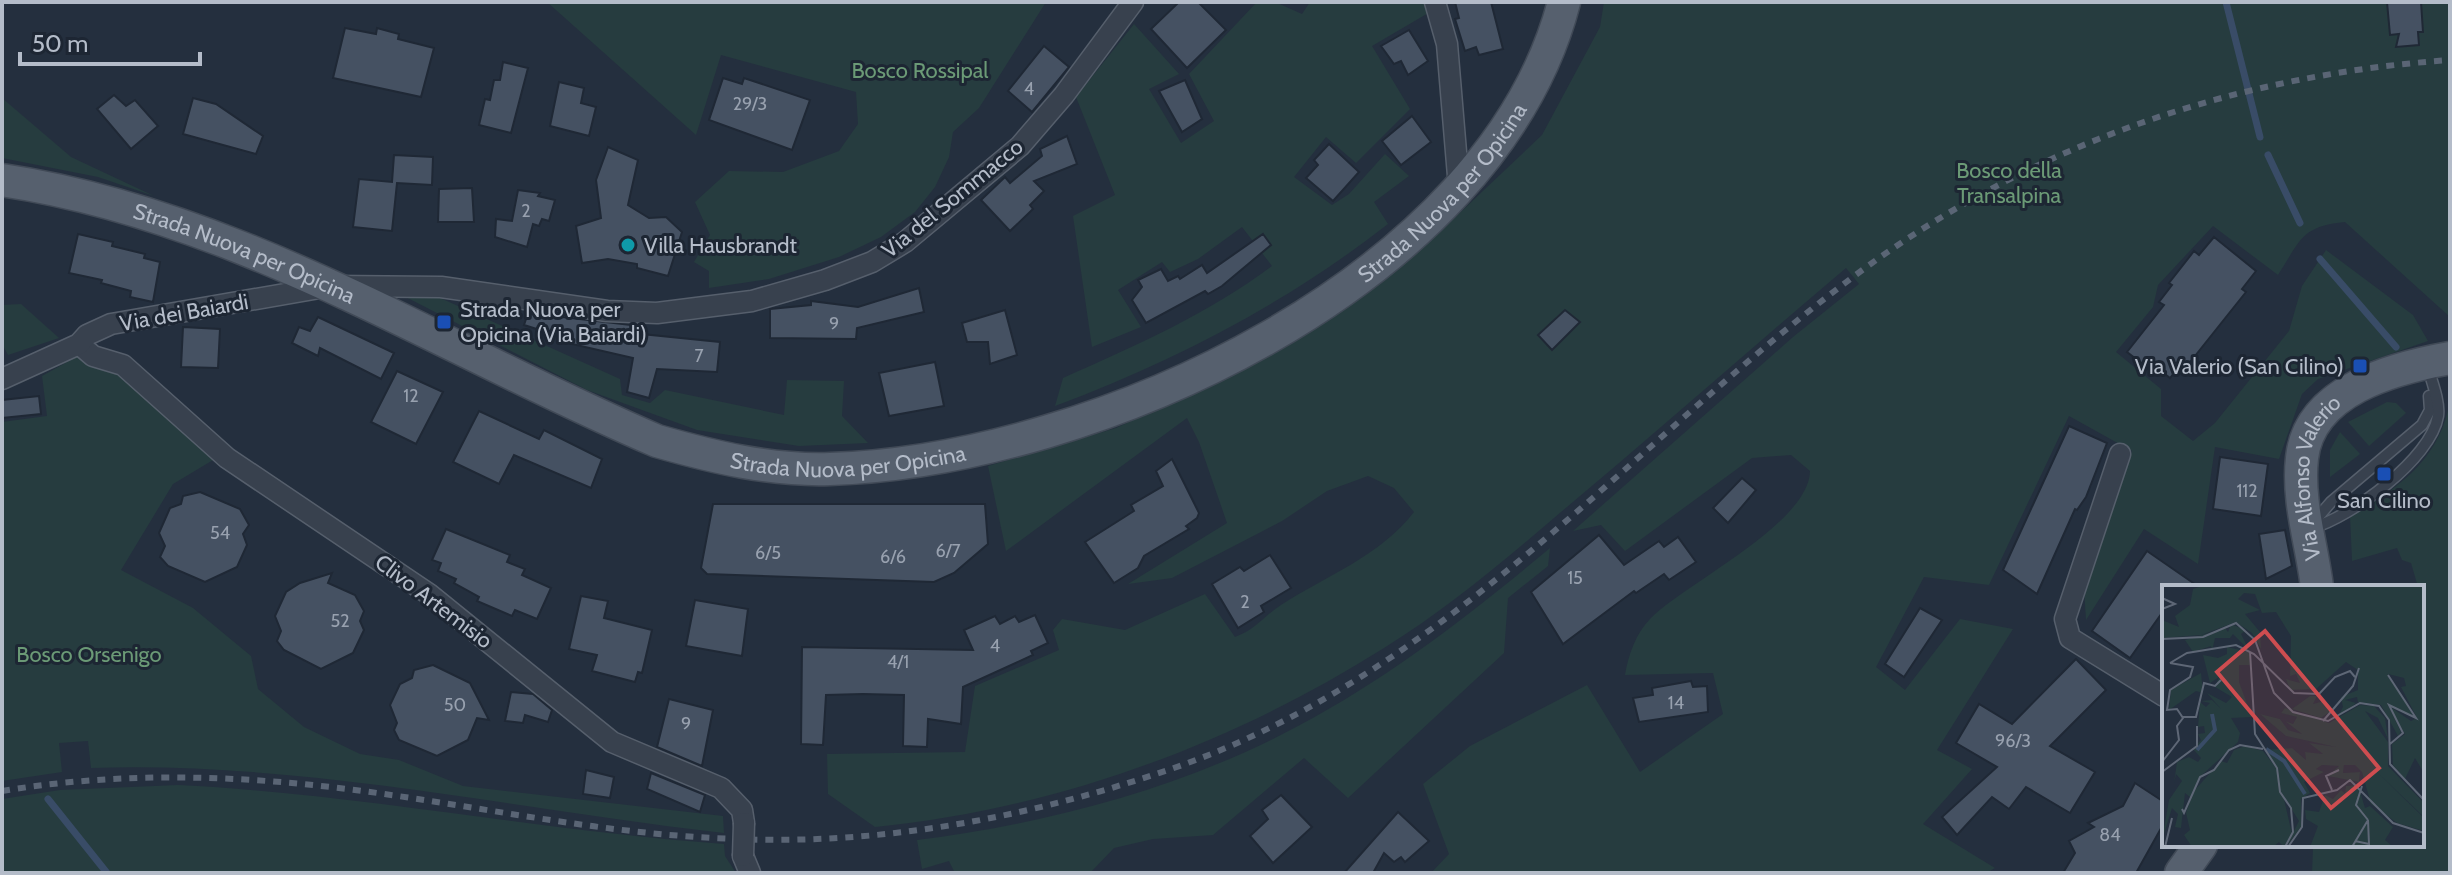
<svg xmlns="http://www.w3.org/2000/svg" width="2452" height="875" font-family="Cabin,sans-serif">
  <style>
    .green { fill: #263c3f }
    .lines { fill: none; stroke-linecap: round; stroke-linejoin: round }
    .stream { stroke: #394c67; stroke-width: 7 }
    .building { fill: #455162; stroke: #1f2835; stroke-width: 2 }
    .service-casing { stroke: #565f6c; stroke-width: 13 }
    .minor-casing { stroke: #565f6c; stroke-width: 23 }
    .primary-casing { stroke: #414a57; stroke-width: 35 }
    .service { stroke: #38414e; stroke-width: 10 }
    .minor { stroke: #38414e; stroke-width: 20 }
    .primary { stroke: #56606e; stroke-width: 32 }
    .rail { stroke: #5a6575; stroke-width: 6; stroke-dasharray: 8 8; stroke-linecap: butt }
    .minor-bridge-casing { stroke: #565f6c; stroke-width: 23; stroke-linecap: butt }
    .minor-bridge { stroke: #38414e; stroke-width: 20 }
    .culture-dot { fill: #0f9aa8; stroke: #1d2633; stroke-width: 3 }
    .transit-dot { fill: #1a4fb4; stroke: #1d2633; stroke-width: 3 }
    .labels { text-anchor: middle; stroke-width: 6; stroke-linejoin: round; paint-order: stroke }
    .number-label { font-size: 18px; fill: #98a1af }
    .park-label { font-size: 22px; fill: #6b9a76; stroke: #1d2633 }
    .street-label { font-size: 22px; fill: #b4bcc9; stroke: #1d2633 }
    .poi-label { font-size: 22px; fill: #b4bcc9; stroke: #1d2633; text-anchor: start }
    .inset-river { fill: none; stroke: #394c67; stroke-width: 4 }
    .inset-road { fill: none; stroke: #5e6776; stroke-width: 2 }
    .view { fill: #ce4d50; fill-opacity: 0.15; stroke: #ce4d50; stroke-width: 4 }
    .inset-edge { fill: none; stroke: #b4bcc9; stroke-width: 4 }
  </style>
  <rect width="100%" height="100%" fill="#242f3e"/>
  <g class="green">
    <path d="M547,2H1046L979,108L953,132L949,157L935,187L915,212L881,237L839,257L769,279L709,288V271L694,262L710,235L695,202L729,171L783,172L839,151L858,124L856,92L721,55L696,135Z"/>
    <path d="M1257,2H1275L1302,14L1310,2H1424L1430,12L1372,46L1410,109L1356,163L1326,137L1294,177L1332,205L1349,194L1385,154L1409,176L1374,202L1388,224C1287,303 1175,361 1055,406L1063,378C1137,345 1208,314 1272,266L1242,227L1198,259L1170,272L1162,262L1118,290L1141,327L1092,347L1073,216L1115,195L1076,97L1134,24L1179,74L1149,89L1181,143L1214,121L1189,74Z"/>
    <path d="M1604,2H2450V317L2345,222C2301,226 2300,241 2278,275L2213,226L2158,285L2153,307L2116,352L2161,389V416L2193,441L2215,423L2289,331L2302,286L2326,250L2413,315L2428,341L2318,379L2302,394L2279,459L2215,447L2198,564L2144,529L2086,620L2084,588L2132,451L2069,416L1989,585L1924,577L1876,667L1905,690L1960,619L2013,629L1937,750L1972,769L1923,824L1995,868L1986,873H1431L1449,854L1423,784L1470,746L1587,685L1640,772L1723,714L1713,673L1625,675C1628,656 1636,633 1650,619C1684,584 1809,524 1810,471L1791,455L1752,458L1625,551L1601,525L1573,531L1793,337L1859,284L1846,268C1750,349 1657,432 1561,512C1505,560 1447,609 1384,648C1230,745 1056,809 875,827L828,794L827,754L965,752L975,686L1059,650L1053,630L1062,619L1125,630L1205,594L1235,637C1255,630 1264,616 1281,605C1327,575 1379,557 1414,512L1394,488L1368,476L1327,491L1282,521L1172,578L1128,584L1227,523L1199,442L1187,418L1006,551L988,466L1116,428L1245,367L1339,309L1429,242L1542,135L1600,27Z"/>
    <path d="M2,98L71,157L154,196L98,177L2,158Z"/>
    <path d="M394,291L427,292L620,379L622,395L650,403L665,390L784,415L787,380L844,381L842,416L868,443L799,446L697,430L587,390Z"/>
    <path d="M21,304L59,338L8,355L2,344V305Z"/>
    <path d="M78,356L121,373L213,460L173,484L121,570L193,608L251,656L258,689L304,727L360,754L399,760L463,786L723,816L724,833C513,809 303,761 91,768L88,741L59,743L62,772L2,781V422L47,416L42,376Z"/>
    <path d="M2450,400V873H2312L2313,848L2307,845H2422V587H2418L2411,563L2402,560L2397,548L2352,561L2350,515C2399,489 2441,458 2450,400Z"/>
    <path d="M2387,402L2396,403L2406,413L2369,446L2348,422Z"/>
    <path d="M2340,432L2360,454L2330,477V450Z"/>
    <path d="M1550,548L1548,566L1508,598L1504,653L1348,798L1304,758L1213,835L1153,839L1114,848L1090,873H955L949,861L922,869L917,840C1046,824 1183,788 1298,726C1390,677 1471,614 1550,548Z"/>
    <path d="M178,785C361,794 541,831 724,844L725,856L736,873H2V799L60,790Z"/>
  </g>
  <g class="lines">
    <g class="stream">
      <path d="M2226,2L2260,137"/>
      <path d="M2268,155L2300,223"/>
      <path d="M2320,259L2396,347"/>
      <path d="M48,799L107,873"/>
    </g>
  </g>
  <g class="building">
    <path d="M1179,2H1198L1226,30L1187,68L1151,29Z"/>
    <path d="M1455,2H1491L1503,49L1479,55L1476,47L1465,51L1455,19L1459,18Z"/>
    <path d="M2387,2H2421L2423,32H2418L2419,45L2396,47L2399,34L2390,35Z"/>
    <path d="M345,28L376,34L377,28L399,34L398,39L434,48L421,97L333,78Z"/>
    <path d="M1409,30L1428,61L1408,75L1401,61L1394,64L1381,46Z"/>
    <path d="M1044,46L1069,67L1032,112L1008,91Z"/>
    <path d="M503,62L528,68L511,133L479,125L485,99L490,100L494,80H500Z"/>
    <path d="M723,78L742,84L744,78L810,100L792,150L709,120Z"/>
    <path d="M1185,80L1202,119L1182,132L1159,91Z"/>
    <path d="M559,82L584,88L581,103L596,107L589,136L550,126Z"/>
    <path d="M114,95L126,106L135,100L158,126L131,149L97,109Z"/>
    <path d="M193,98L216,104L263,136L256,154L183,134Z"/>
    <path d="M1412,116L1431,142L1401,165L1382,141Z"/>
    <path d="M1067,136L1077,164L1034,181L1044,191L1030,205L1033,209L1010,231L981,200L1005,177L1010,183L1042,156L1040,149Z"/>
    <path d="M1329,144L1359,172L1333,201L1306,178L1318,165L1314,160Z"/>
    <path d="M608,147L638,160L628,205L649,218L666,217L682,232L668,276L637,268V264L608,259L582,263L576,226L601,218L596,180Z"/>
    <path d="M394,155L433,157L432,185L397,183L392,231L353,227L359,179L392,182Z"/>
    <path d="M472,188L474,222H438L439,189Z"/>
    <path d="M518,190L540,193L538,196L555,200L549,221L542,219L539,226L533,224L527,247L495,237L496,219L512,221Z"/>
    <path d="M78,234L113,242L112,246L145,254L144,258L160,262L153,302L130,297L131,291L101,283L102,280L69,273Z"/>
    <path d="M1263,234L1271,245L1222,286L1208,294L1205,291L1146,323L1132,300L1142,287L1138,280L1161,269L1168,281L1178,276L1180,279L1202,265L1207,273Z"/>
    <path d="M2214,237L2256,271L2242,289L2246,292L2187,366L2182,363L2170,378L2147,360L2144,365L2127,352L2164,305L2159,302L2172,285L2169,283L2194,251L2199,255Z"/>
    <path d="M919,288L924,312L857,328L856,339L770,338V309L811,305V301L858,307Z"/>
    <path d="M1005,310L1017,355L990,364L988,342H967L962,323Z"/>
    <path d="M1565,310L1580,322L1552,350L1538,335Z"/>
    <path d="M528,313L631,325L632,333L720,342L717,372L657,369L649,398L627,392L633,358L559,341V336L524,325Z"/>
    <path d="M318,317L394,353L381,379L320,348L318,356L292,343L299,327L310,331Z"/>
    <path d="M183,327L220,329L218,368L181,367Z"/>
    <path d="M935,362L944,406L889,416L879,373Z"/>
    <path d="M397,371L443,392L416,444L371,422Z"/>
    <path d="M39,396L41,414L2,418V400Z"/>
    <path d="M479,411L539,439L544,430L602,459L591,488L514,455L499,484L453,462Z"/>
    <path d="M2069,426L2107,443L2086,497L2077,510L2075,509L2037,594L2003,570Z"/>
    <path d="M2220,457L2268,464L2261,516L2213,509Z"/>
    <path d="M1172,459L1199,513L1197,518L1186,526L1189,529L1144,556L1138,568L1114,583L1085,542L1134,511L1131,505L1163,486L1156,471Z"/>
    <path d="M1742,478L1756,490L1728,523L1713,508Z"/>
    <path d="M200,492L240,509L249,525L243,534L247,545L237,567L205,582L168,566L160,557L165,546L159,533L170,508L181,504L183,496Z"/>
    <path d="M713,504H985L988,544L954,573L934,582L707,574L701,568Z"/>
    <path d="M446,529L510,555L507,562L525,569L522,575L551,588L537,619L515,610L512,616L477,601L479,597L454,583L456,579L438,571L441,563L432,560Z"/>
    <path d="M2285,530L2292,566L2266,579L2259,534Z"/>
    <path d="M1599,535L1624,565L1659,541L1664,547L1678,537L1696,562L1669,580L1664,574L1636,593L1634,591L1563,644L1531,592Z"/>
    <path d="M2147,551L2199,587H2164V610L2130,658L2092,631Z"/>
    <path d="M1270,555L1291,588L1261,606L1264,612L1238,628L1212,584L1240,567L1244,571Z"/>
    <path d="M332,573L328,583L355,595L364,611L360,621L364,630L353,653L321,669L284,650L277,641L281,631L275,616L286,592L300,583Z"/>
    <path d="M581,596L608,601L604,618L652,630L642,673L638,672L635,682L592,671L597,655L569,649Z"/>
    <path d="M695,600L748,609L742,656L686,646Z"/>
    <path d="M1920,608L1942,620L1904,677L1885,664Z"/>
    <path d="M1035,615L1048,643L1031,651L1033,655L963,687L961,724L928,719L927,747L903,746L904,695L863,694L826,695L823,745L801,744L802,647L973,650L964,630L995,616L1000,624L1015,616L1019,622Z"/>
    <path d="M2076,659L2106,690L2050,746L2095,772L2070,813L2026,787L2009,809L1992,797L1957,835L1942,817L1997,767L1956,743L1979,704L2012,724Z"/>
    <path d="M433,665L470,683L489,720L477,718L468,740L437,756L399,740L394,730L397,723L390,705L400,684L412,678L414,670Z"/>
    <path d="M1691,681L1693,687L1707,686L1708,712L1639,722L1633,698L1653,695L1652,688Z"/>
    <path d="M511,692L533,694L552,710L548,722L525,715L523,723L505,721Z"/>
    <path d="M669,699L713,710L702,766L657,747Z"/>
    <path d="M586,770L614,777L610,798L583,794Z"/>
    <path d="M651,773L705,795L700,812L647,789Z"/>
    <path d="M2135,783L2164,802V823L2136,873H2063L2075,853L2069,841L2094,827L2088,823L2123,806Z"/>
    <path d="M1281,795L1312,827L1273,863L1250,836L1268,819L1262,810Z"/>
    <path d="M1398,812L1429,841L1405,862L1401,857L1394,862L1384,853L1373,873H1344Z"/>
  </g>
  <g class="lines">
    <defs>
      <g id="service">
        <path d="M2312,524L2331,502L2422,425L2430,410L2429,396"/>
        <path d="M2312,528C2351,517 2431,459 2438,416C2440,402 2432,382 2428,368"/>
      </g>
      <g id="minor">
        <path d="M1435,2L1447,44L1459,188"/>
        <path d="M79,344L93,356L123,365L227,458L429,594L612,742L721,788L742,810L744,823"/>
        <path d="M2,379L79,344L87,335L111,324L331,286L441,287L607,311L657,313L752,301L825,280L872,262L905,242L1020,146L1064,95L1133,2"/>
        <path d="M2120,454L2065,619L2070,638L2164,696"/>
        <path d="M743,856L750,873"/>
      </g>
      <g id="primary">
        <path id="s1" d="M2,180C238,215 441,349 657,441C713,457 771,471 830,469C1094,461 1492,281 1564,2"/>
        <path id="s2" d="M2317,587C2312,545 2297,501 2302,458C2309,390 2394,368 2450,358"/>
        <path d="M2181,873L2201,845"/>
      </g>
    </defs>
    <use href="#service" class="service-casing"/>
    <use href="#minor" class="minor-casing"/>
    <use href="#primary" class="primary-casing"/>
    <use href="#service" class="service"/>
    <use href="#minor" class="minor"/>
    <use href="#primary" class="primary"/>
    <path class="rail" d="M2,791C122,771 243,775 363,791C488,808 610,835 736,839C886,845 1030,817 1171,769C1449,673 1626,447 1853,277C2027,146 2233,75 2450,60"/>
    <defs>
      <path id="minor-bridge" d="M743,856L744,823"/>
    </defs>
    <use href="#minor-bridge" class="minor-bridge-casing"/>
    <use href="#minor-bridge" class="minor-bridge"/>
  </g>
  <circle class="culture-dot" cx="628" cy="245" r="8"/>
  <g class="transit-dot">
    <rect x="436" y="314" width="16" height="16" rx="4"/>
    <rect x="2352" y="358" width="16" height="16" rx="4"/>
    <rect x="2376" y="466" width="16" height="16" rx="4"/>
  </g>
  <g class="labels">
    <g class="number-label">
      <text x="1029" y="95">4</text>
      <text x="750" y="110">29/3</text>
      <text x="526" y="217">2</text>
      <text x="834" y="330">9</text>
      <text x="699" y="362">7</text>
      <text x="411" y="402">12</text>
      <text x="2247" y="497">112</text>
      <text x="220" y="539">54</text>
      <text x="948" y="557">6/7</text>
      <text x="768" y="559">6/5</text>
      <text x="893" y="563">6/6</text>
      <text x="1575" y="584">15</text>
      <text x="1245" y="608">2</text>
      <text x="340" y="627">52</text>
      <text x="995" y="652">4</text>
      <text x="898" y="668">4/1</text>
      <text x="1676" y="709">14</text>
      <text x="455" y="711">50</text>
      <text x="686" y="730">9</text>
      <text x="2013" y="747">96/3</text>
      <text x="2110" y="841">84</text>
    </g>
    <g class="park-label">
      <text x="920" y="78">Bosco Rossipal</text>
      <text x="2009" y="178">Bosco della<tspan x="2009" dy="25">Transalpina</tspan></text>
      <text x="89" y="662">Bosco Orsenigo</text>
    </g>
    <g class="street-label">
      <text dy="8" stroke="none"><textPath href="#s1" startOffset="1574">Strada Nuova per Opicina</textPath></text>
      <text transform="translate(952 198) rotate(-39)" y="8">Via del Sommacco</text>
      <text dy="8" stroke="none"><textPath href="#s1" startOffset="254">Strada Nuova per Opicina</textPath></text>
      <text transform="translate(184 312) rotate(-10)" y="8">Via dei Baiardi</text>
      <text dy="8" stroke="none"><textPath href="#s1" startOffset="902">Strada Nuova per Opicina</textPath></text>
      <text dy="8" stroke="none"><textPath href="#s2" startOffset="114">Via Alfonso Valerio</textPath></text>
      <text transform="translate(434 601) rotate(37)" y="8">Clivo Artemisio</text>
    </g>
    <g class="poi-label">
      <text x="644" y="253">Villa Hausbrandt</text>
      <text x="460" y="317">Strada Nuova per<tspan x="460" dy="25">Opicina (Via Baiardi)</tspan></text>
      <text x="2344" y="374" text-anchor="end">Via Valerio (San Cilino)</text>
      <text x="2384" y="508" text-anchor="middle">San Cilino</text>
    </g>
  </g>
  <g transform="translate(2162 585)">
    <rect width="262" height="262" fill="#242f3e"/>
    <path d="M43,0H262V188L253,173L243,194L231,180L230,159L243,149L227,121L249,136L255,133L239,102L244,101L242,93L226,89L252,132L226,120L239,147L236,151L219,120L196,117L195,112L183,115L194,118L175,133L181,122L179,112L196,105V85L184,77L154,104L128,105L124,94L138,98L134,89L128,91L129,51L114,27L100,28L93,9L82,8L76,14L98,25L83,29L98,47L99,64L90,48L74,37L39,50L0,53V35L17,42L13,31L28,20L31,4ZM69,39L84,45L79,49L87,65L71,49L68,53H53L50,66L49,61L31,67L23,55L63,43L66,47ZM65,62L87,67L88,80H77V97L90,132L69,133L78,148L76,157L40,190L28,212L23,208L19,243L13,242L16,229L10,223L0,255L7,215L20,196L14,189L12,198L15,177L27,172L36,177L39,173L31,164L39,155L36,149L43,148L42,141L36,142L38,117L44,122L48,118L39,116L50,115L59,124L45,108L64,118L70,112L53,102L57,92L48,98L41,70L56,73L65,69ZM39,88L41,108L34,106L7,125L9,105ZM148,111H155L151,119L162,116L169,126L159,133L130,124ZM198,120L212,121L223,133L226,154L216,133L203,126L226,157V181L262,218V232L214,186L262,233V246L235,238L209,219L200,187L193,180H182L181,188L198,187L197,197L166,191L177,181L160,180L154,184L162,187L142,197L148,208L139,214V242L124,262L137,236L119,207L116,183L103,165L130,163L144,175L143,167L161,169L147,158L174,162L124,151L98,129L118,134L126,145L140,149L123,136L131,139L135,132L119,128L123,123L167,138ZM83,161L101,166L115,184L130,249L122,262L117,257L111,262H30L22,250L28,245L24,228L31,207L59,176L65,178L72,165ZM196,200L203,223L208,221L231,242L223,255L231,262H148L156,241L144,234L143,225L157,227L163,210L171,214L179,205L183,208L184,201Z" fill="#263c3f"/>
    <path class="inset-river" d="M104,164L122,176L143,209M35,165L53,145L50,129"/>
    <path class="inset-road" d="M0,13L13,19L0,24M0,54L41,52L74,38L93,55L112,108L131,127L166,136L198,118L217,121L227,135L228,179L262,215M88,67L93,149L115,183L118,207L129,223L131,247L123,262M8,78L25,68L74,60L92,69L132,108L157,109L173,92L188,86L193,92M226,90L254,133L227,120L241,148L228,159M20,132H34L42,98L53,101L59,95M161,136L191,101L197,83M0,177L17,155L15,141L21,133L15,124L5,125L8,105L28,92L31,82L8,78M0,187L35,161V141M200,201L194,220L206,235M170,205L164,191L177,185M20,224L22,228L38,192L52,185L67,165L78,160L101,164M193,256L207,259L206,235M3,262L10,233M126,262L140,242L141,213L175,205L188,195L231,238L262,248M190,262L206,235"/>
    <path class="view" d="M103,46L217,183L169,223L55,87Z"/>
    <rect width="262" height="262" class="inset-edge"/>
  </g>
  <rect width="2452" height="875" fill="none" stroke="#b4bcc9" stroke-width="8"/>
  <path d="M20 52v12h180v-12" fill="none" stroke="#b4bcc9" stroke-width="4"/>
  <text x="32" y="52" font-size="24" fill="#b4bcc9" stroke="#1d2633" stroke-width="6" paint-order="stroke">50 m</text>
</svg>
